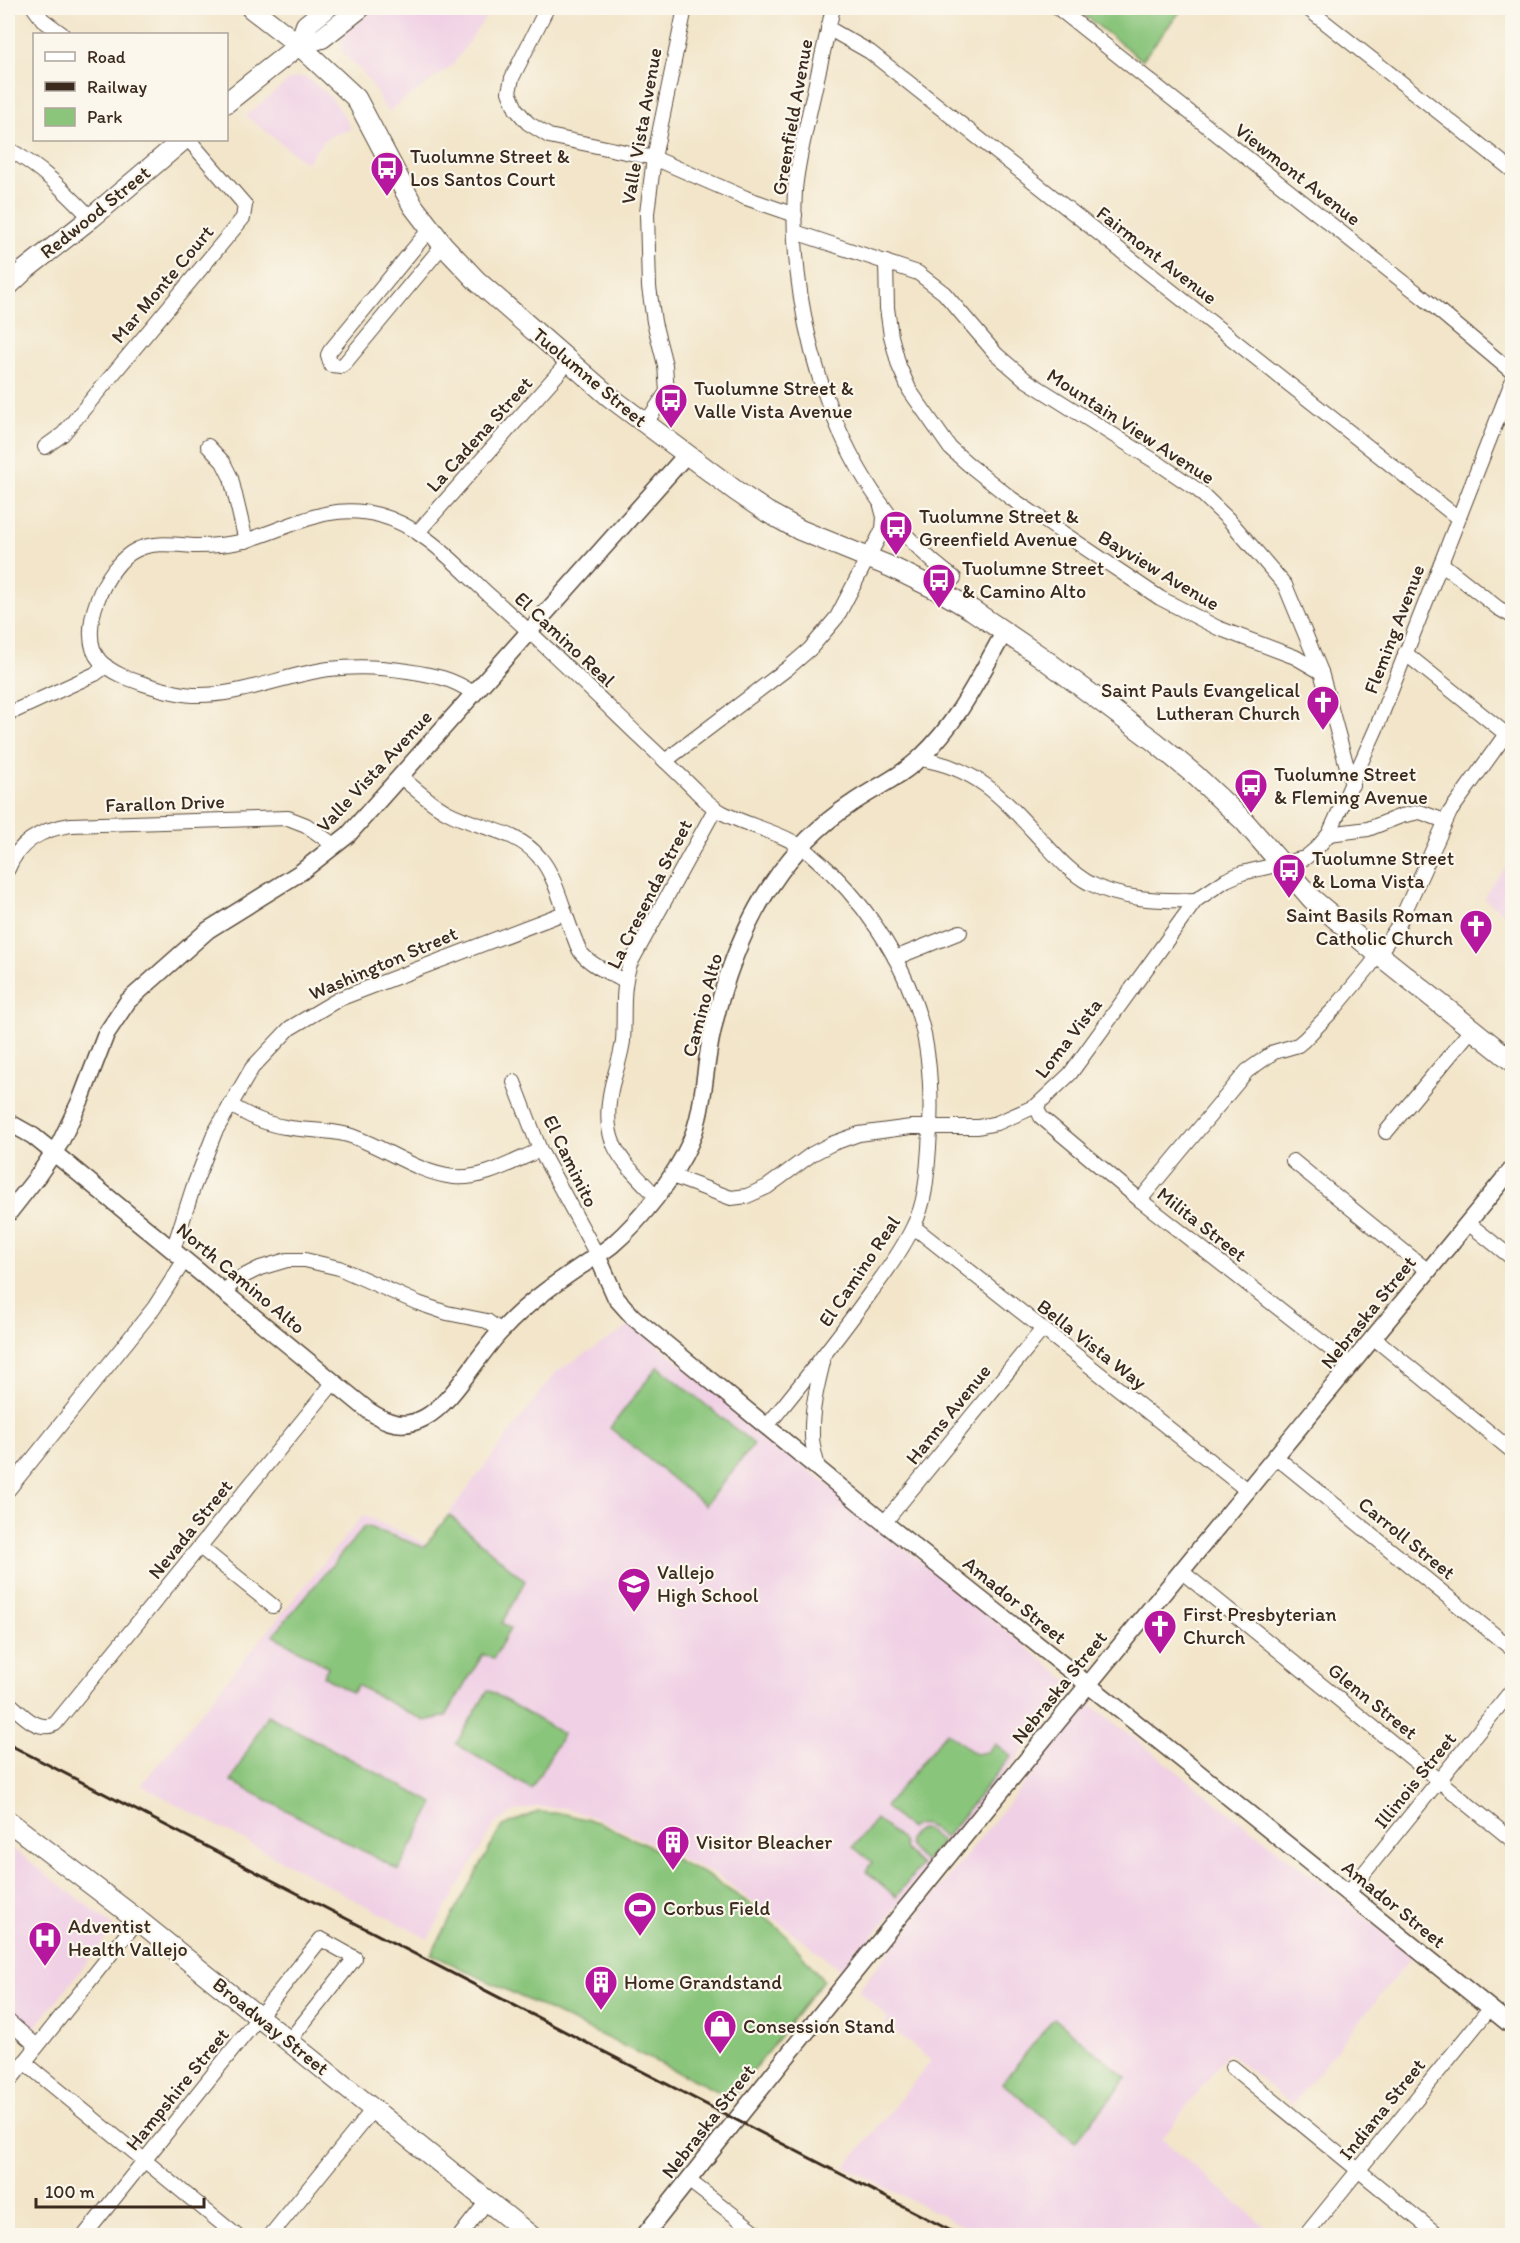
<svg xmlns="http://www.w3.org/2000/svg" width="1520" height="2243" font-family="Itim,sans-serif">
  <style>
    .built { fill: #f0d0e5 }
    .green { fill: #8ac57b; stroke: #62784c; stroke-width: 1.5 }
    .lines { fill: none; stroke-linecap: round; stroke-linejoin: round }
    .minor-casing { stroke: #564638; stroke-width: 16 }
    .tertiary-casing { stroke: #564638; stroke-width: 19 }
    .secondary-casing { stroke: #564638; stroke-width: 22 }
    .minor { stroke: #fff; stroke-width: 14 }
    .tertiary { stroke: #fff; stroke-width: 16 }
    .secondary { stroke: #fff; stroke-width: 20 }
    .rail { stroke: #3b2a1e; stroke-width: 3 }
    .labels { text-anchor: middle; stroke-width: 4.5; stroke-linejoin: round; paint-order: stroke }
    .street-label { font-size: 20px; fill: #3b2a1e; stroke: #fbf7ec }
    .poi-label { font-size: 20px; fill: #3b2a1e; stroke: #fbf7ec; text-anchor: start }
  </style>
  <rect width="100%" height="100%" fill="#fbf7ec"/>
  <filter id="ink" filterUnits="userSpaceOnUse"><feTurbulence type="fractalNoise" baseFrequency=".0167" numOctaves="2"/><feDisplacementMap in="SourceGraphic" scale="12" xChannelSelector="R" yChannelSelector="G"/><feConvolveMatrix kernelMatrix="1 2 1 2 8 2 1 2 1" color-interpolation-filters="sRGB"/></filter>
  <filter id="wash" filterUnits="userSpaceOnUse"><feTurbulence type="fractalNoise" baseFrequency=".008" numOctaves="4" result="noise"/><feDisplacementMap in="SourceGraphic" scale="24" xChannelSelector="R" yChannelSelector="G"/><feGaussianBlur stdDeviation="1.35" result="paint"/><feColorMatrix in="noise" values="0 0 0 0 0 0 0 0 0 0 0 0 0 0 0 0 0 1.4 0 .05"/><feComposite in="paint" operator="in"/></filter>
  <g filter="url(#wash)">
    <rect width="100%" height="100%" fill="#f2e5c9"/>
    <g class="built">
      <path d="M376,8H492L453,65L387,112L375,90L365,75L343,53L342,46V40L346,33Z"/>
      <path d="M299,77H305L311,81L328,94L340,109L351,129L326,138L306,163L246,116L289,80Z"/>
      <path d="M1512,860V920L1485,899L1488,890Z"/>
      <path d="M633,1324L889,1535L1072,1684L1070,1692L1048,1720L844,1972L720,1877L599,1819L564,1808L537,1807L516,1811L495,1824L428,1939L141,1785L363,1515L426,1543L556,1372Z"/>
      <path d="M1089,1703L1413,1955L1292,2105L1228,2053L1162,2139L1275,2235H981L845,2167L931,2061L885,2023L888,2018L858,1990Z"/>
      <path d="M8,1845L115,1927L34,2029L8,2008Z"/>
    </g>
    <g class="green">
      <path d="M1075,8H1183L1142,60Z"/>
      <path d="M658,1366L754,1444L705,1505L610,1428Z"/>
      <path d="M449,1515L525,1581L502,1623L510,1629L493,1659L483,1654L446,1716L424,1721L357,1685L352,1693L323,1676L328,1667L273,1635L365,1526L424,1547Z"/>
      <path d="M488,1690L563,1734L531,1789L456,1744Z"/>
      <path d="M267,1715L434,1803L399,1870L231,1781Z"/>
      <path d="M947,1732L975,1754L987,1752L995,1744L1011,1756L945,1838C933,1829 924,1819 909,1828L885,1807Z"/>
      <path d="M538,1812L565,1814L601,1823L705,1874L749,1903L786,1935L823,1980L732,2098L431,1954L502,1826Z"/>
      <path d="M876,1819L903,1841L905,1850L921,1865L896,1897L866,1871L872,1862L853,1847Z"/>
      <path d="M921,1829L927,1830L942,1842L925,1862C912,1852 898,1839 921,1829Z"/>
      <path d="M1054,2018L1127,2078L1075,2142L1002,2083Z"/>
    </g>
  </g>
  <g filter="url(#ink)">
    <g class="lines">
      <defs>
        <g id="minor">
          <path d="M34,8L43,20L62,34"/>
          <path d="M547,8L512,78L509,92L516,109L528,123L549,136L654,158L746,198L795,215"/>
          <path d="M833,8C825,43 817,79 809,114C804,139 797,165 795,190C788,327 839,495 954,578"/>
          <path d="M1058,8L1425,299L1512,372"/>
          <path d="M1307,8L1512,170"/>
          <path d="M828,28L870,52L1458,518"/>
          <path d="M8,149C40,166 66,192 91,218"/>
          <path d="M429,230L330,351L328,355L331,365L341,366L345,363L443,245"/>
          <path d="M795,232L918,273L944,293L996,354L1026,380L1161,465L1199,491L1229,520L1285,585L1321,672L1352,785"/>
          <path d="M886,262L887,308L891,336L899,366L910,391L950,448L968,464L1012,499L1160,598L1218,628L1295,657L1321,672"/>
          <path d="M645,424L667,392L665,365L654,322L649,287L647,213L654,158L685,8"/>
          <path d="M208,446L223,462L231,478L246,541"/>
          <path d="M45,447L63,434L243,218L245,205L189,140"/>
          <path d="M418,532L569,361"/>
          <path d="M1441,563L1498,608L1512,616"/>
          <path d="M1405,653L1511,738"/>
          <path d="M473,693C452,678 433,675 408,671C383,667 354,666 329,669C283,675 240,697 193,695C176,694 160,689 144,684C129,679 111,673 100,661C75,633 106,564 136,550C154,541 176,545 195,546C212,546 228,545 244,541C291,528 327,501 379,515C424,527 456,565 490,596C542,642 592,691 642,739C659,755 676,771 692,787C702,797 711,807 723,813C752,828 787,833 812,855C862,897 902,957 920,1019C932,1060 932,1105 929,1148C927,1173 926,1202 914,1225C903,1249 887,1271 871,1292C838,1338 803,1382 767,1426"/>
          <path d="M8,714L95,674L106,666"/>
          <path d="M920,759C980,768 1005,801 1045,844C1058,858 1071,873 1089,883C1122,900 1159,901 1196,900"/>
          <path d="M665,761L788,668L810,649L837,617L883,529L884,517L881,506"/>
          <path d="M400,776C415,789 430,803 447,812C478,829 517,829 540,858C556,876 564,914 574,937C576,942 578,949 582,954C592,966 610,973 624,981"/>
          <path d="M1329,834L1368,829L1401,816L1420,812L1445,821"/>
          <path d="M8,869C19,841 42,829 71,825L288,818L306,825L335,846"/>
          <path d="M895,958L960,932"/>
          <path d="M514,1082L540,1150L597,1255"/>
          <path d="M230,1105C248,1115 264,1124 285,1127C305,1131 328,1129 348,1135C384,1146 416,1173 454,1177C483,1180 514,1161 540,1150"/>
          <path d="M1036,1106L1041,1117L1140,1200L1351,1365"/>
          <path d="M1386,1132L1472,1029"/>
          <path d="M1293,1161L1428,1271"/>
          <path d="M672,1176L731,1198L747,1196L767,1187L812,1154L831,1144L859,1134L911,1127H978L997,1123L1036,1106L1070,1074L1196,900L1226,880L1242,873L1305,858L1317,848L1329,834L1376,729L1512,382"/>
          <path d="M656,1196C619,1158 599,1142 612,1085C616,1070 621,1056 623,1041C625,1014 621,990 630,964L715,809"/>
          <path d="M1140,1200L1247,1071L1274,1052L1298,1045L1304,1040L1335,1008L1370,966L1398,926L1450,812L1506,734"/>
          <path d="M1468,1223L1512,1258"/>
          <path d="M914,1227L1248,1491"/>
          <path d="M173,1250L193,1188L215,1132L252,1068L290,1028L339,999L564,913"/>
          <path d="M223,1292L238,1279L260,1268L287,1260H305L339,1268L418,1303L447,1313L487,1321L501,1331"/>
          <path d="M1374,1338L1512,1451"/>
          <path d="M1276,1457L1512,1649"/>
          <path d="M818,1468C816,1458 812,1447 812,1436C811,1411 817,1386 823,1362"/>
          <path d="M8,1490L154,1308L184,1261"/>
          <path d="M884,1523L1042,1330"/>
          <path d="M200,1547L273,1606"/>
          <path d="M1181,1571L1512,1840"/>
          <path d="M8,1702C21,1713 37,1733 55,1724L334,1382"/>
          <path d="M1347,1894L1512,1690"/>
          <path d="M8,2021L37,2046"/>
          <path d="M24,2062L237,2236"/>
          <path d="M1232,2067L1439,2236"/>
          <path d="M8,2083L138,1920"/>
          <path d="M688,2180L761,2236"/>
          <path d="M84,2236L321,1939L355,1958L289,2041"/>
          <path d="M270,2236L374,2108"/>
          <path d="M460,2236L488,2200"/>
          <path d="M1305,2236L1490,2008"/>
        </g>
        <g id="tertiary">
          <path d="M8,1122L33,1136L54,1153L369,1411C387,1423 403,1429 424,1418C453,1403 478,1354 502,1330C525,1305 553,1285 581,1266C591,1259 602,1253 612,1245C640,1221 675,1177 690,1143C704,1111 704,1072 711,1038C721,988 743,925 772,884C793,852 819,825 851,804C874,788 902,776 922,756C959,721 980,675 1005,631"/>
          <path d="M8,1214L37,1177L60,1143L81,1099L106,1034L128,1001L208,930L301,872L348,835L686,455"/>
          <path d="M597,1255L616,1298L633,1317L877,1517L1169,1749L1512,2026"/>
          <path d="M644,2236C928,1876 1221,1523 1512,1169"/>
        </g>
        <g id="secondary">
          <path d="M251,8L299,45L356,98L413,206L443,245L477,281L610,397L736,491L767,512L800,530L891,567L940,591L972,610L1040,656L1154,741L1196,776L1244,821L1312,899L1378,954L1512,1061"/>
          <path d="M299,45L306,25L327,8"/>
          <path d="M226,103L299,45L322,38L360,8"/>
          <path d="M8,286L26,269L91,218L183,140"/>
          <path d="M8,1821L138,1920L531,2236"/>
        </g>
      </defs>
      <use href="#minor" class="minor-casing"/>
      <use href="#tertiary" class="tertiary-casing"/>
      <use href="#secondary" class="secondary-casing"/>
      <use href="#minor" class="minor"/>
      <use href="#tertiary" class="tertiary"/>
      <use href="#secondary" class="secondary"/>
      <path class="rail" d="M8,1744L961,2236"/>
    </g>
  </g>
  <defs>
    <symbol id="bus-pin" viewBox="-11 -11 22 30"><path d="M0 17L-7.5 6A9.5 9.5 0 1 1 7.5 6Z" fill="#b5179e" stroke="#fbf7ec"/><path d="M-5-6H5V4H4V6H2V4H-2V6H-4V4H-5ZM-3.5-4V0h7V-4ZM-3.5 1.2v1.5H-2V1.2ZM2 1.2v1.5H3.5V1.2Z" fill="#fff"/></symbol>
    <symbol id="church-pin" viewBox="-11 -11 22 30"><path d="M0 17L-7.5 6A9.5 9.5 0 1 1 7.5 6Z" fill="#b5179e" stroke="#fbf7ec"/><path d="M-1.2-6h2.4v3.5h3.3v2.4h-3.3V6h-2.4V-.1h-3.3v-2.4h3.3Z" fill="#fff"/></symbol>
    <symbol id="school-pin" viewBox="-11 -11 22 30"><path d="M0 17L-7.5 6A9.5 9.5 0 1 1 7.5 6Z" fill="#b5179e" stroke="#fbf7ec"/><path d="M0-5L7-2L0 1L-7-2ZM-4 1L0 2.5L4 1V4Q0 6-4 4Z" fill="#fff"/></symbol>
    <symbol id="building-pin" viewBox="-11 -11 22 30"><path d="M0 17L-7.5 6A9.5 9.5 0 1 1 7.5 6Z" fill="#b5179e" stroke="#fbf7ec"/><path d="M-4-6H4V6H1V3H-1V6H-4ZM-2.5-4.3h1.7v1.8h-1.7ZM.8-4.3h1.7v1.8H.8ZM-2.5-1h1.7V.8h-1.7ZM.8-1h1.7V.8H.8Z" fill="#fff"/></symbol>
    <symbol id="stadium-pin" viewBox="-11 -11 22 30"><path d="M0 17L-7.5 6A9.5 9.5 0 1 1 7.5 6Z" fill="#b5179e" stroke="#fbf7ec"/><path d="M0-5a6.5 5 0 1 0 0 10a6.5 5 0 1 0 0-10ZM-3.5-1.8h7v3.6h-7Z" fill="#fff"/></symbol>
    <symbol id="hospital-pin" viewBox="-11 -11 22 30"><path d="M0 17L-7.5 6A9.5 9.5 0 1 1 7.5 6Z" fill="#b5179e" stroke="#fbf7ec"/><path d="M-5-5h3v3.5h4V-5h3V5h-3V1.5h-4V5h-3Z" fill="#fff"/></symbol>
    <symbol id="shop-pin" viewBox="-11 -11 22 30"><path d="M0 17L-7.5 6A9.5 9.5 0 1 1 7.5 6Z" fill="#b5179e" stroke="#fbf7ec"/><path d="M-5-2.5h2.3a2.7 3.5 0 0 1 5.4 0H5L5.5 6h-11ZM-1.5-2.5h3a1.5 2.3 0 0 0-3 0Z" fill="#fff"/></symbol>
  </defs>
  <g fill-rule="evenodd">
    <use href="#bus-pin" x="368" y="149" width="38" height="52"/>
    <use href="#bus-pin" x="652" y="381" width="38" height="52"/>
    <use href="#bus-pin" x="877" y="508" width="38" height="52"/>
    <use href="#bus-pin" x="920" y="561" width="38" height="52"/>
    <use href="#church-pin" x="1304" y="683" width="38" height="52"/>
    <use href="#bus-pin" x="1232" y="766" width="38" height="52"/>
    <use href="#bus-pin" x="1270" y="851" width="38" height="52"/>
    <use href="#church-pin" x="1457" y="907" width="38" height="52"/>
    <use href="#school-pin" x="615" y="1565" width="38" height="52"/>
    <use href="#church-pin" x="1141" y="1607" width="38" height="52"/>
    <use href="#building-pin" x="654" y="1823" width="38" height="52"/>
    <use href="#stadium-pin" x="621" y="1889" width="38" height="52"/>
    <use href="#hospital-pin" x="26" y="1919" width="38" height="52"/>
    <use href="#building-pin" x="582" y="1963" width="38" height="52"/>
    <use href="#shop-pin" x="701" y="2007" width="38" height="52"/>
  </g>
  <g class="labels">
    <g class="street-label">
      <text transform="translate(792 117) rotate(-80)" y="7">Greenfield Avenue</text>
      <text transform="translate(641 126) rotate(-80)" y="7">Valle Vista Avenue</text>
      <text transform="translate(1298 174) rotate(38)" y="7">Viewmont Avenue</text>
      <text transform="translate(95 212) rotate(-39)" y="7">Redwood Street</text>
      <text transform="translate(1157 255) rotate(38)" y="7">Fairmont Avenue</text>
      <text transform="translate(162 284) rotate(-50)" y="7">Mar Monte Court</text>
      <text transform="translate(590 377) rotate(40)" y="7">Tuolumne Street</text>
      <text transform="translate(1131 426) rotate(33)" y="7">Mountain View Avenue</text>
      <text transform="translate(479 434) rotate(-48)" y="7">La Cadena Street</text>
      <text transform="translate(1159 570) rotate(31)" y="7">Bayview Avenue</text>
      <text transform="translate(1394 629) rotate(-69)" y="7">Fleming Avenue</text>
      <text transform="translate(565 639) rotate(43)" y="7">El Camino Real</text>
      <text transform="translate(374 771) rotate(-47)" y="7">Valle Vista Avenue</text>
      <text transform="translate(165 803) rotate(-2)" y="7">Farallon Drive</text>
      <text transform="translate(649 894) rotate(-63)" y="7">La Cresenda Street</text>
      <text transform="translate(383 963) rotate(-23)" y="7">Washington Street</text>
      <text transform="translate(702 1005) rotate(-75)" y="7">Camino Alto</text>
      <text transform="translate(1068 1038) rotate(-52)" y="7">Loma Vista</text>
      <text transform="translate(571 1161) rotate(64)" y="7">El Caminito</text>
      <text transform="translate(1202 1224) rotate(38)" y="7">Milita Street</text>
      <text transform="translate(859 1271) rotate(-56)" y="7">El Camino Real</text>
      <text transform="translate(241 1278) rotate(40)" y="7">North Camino Alto</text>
      <text transform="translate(1368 1312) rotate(-51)" y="7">Nebraska Street</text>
      <text transform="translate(1092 1344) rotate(38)" y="7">Bella Vista Way</text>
      <text transform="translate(948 1414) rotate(-51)" y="7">Hanns Avenue</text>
      <text transform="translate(190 1529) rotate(-51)" y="7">Nevada Street</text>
      <text transform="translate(1407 1538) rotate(39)" y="7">Carroll Street</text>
      <text transform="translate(1015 1600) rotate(39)" y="7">Amador Street</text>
      <text transform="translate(1059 1687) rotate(-51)" y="7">Nebraska Street</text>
      <text transform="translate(1373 1701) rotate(39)" y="7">Glenn Street</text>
      <text transform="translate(1415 1780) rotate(-51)" y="7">Illinois Street</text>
      <text transform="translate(1394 1904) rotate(39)" y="7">Amador Street</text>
      <text transform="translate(271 2026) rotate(39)" y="7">Broadway Street</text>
      <text transform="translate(177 2089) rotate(-51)" y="7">Hampshire Street</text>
      <text transform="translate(1382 2109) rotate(-51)" y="7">Indiana Street</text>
      <text transform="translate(708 2121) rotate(-52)" y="7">Nebraska Street</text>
    </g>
    <g class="poi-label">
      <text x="410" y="163">Tuolumne Street &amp;<tspan x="410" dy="23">Los Santos Court</tspan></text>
      <text x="694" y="395">Tuolumne Street &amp;<tspan x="694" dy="23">Valle Vista Avenue</tspan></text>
      <text x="919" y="523">Tuolumne Street &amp;<tspan x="919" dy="23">Greenfield Avenue</tspan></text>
      <text x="962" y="575">Tuolumne Street<tspan x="962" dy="23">&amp; Camino Alto</tspan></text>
      <text x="1300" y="697" text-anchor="end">Saint Pauls Evangelical<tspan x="1300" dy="23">Lutheran Church</tspan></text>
      <text x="1274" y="781">Tuolumne Street<tspan x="1274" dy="23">&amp; Fleming Avenue</tspan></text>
      <text x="1312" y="865">Tuolumne Street<tspan x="1312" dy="23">&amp; Loma Vista</tspan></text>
      <text x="1453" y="922" text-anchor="end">Saint Basils Roman<tspan x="1453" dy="23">Catholic Church</tspan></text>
      <text x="657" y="1579">Vallejo<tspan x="657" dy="23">High School</tspan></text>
      <text x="1183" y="1621">First Presbyterian<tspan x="1183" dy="23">Church</tspan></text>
      <text x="696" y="1849">Visitor Bleacher</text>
      <text x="663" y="1915">Corbus Field</text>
      <text x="68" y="1933">Adventist<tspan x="68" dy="23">Health Vallejo</tspan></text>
      <text x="624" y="1989">Home Grandstand</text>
      <text x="743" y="2033">Consession Stand</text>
    </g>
  </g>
  <rect width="1520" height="2243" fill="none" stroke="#fbf7ec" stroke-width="30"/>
  <rect x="33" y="33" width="195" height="108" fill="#fbf7ec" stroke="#aea59a" stroke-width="1.5"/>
  <rect x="45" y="52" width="30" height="9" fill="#ffffff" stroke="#aea59a" stroke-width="1.5"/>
  <text x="87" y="63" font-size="18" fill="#3b2a1e">Road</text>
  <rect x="45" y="82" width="30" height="9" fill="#3b2a1e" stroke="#aea59a" stroke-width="1.5"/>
  <text x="87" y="93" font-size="18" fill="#3b2a1e">Railway</text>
  <rect x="45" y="108" width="30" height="18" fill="#8ac57b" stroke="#aea59a" stroke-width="1.5"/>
  <text x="87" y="123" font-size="18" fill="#3b2a1e">Park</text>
  <path d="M36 2198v9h168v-9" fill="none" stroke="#3b2a1e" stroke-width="3"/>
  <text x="45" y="2198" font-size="18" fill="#3b2a1e" stroke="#fbf7ec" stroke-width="4.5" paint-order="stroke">100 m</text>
</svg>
